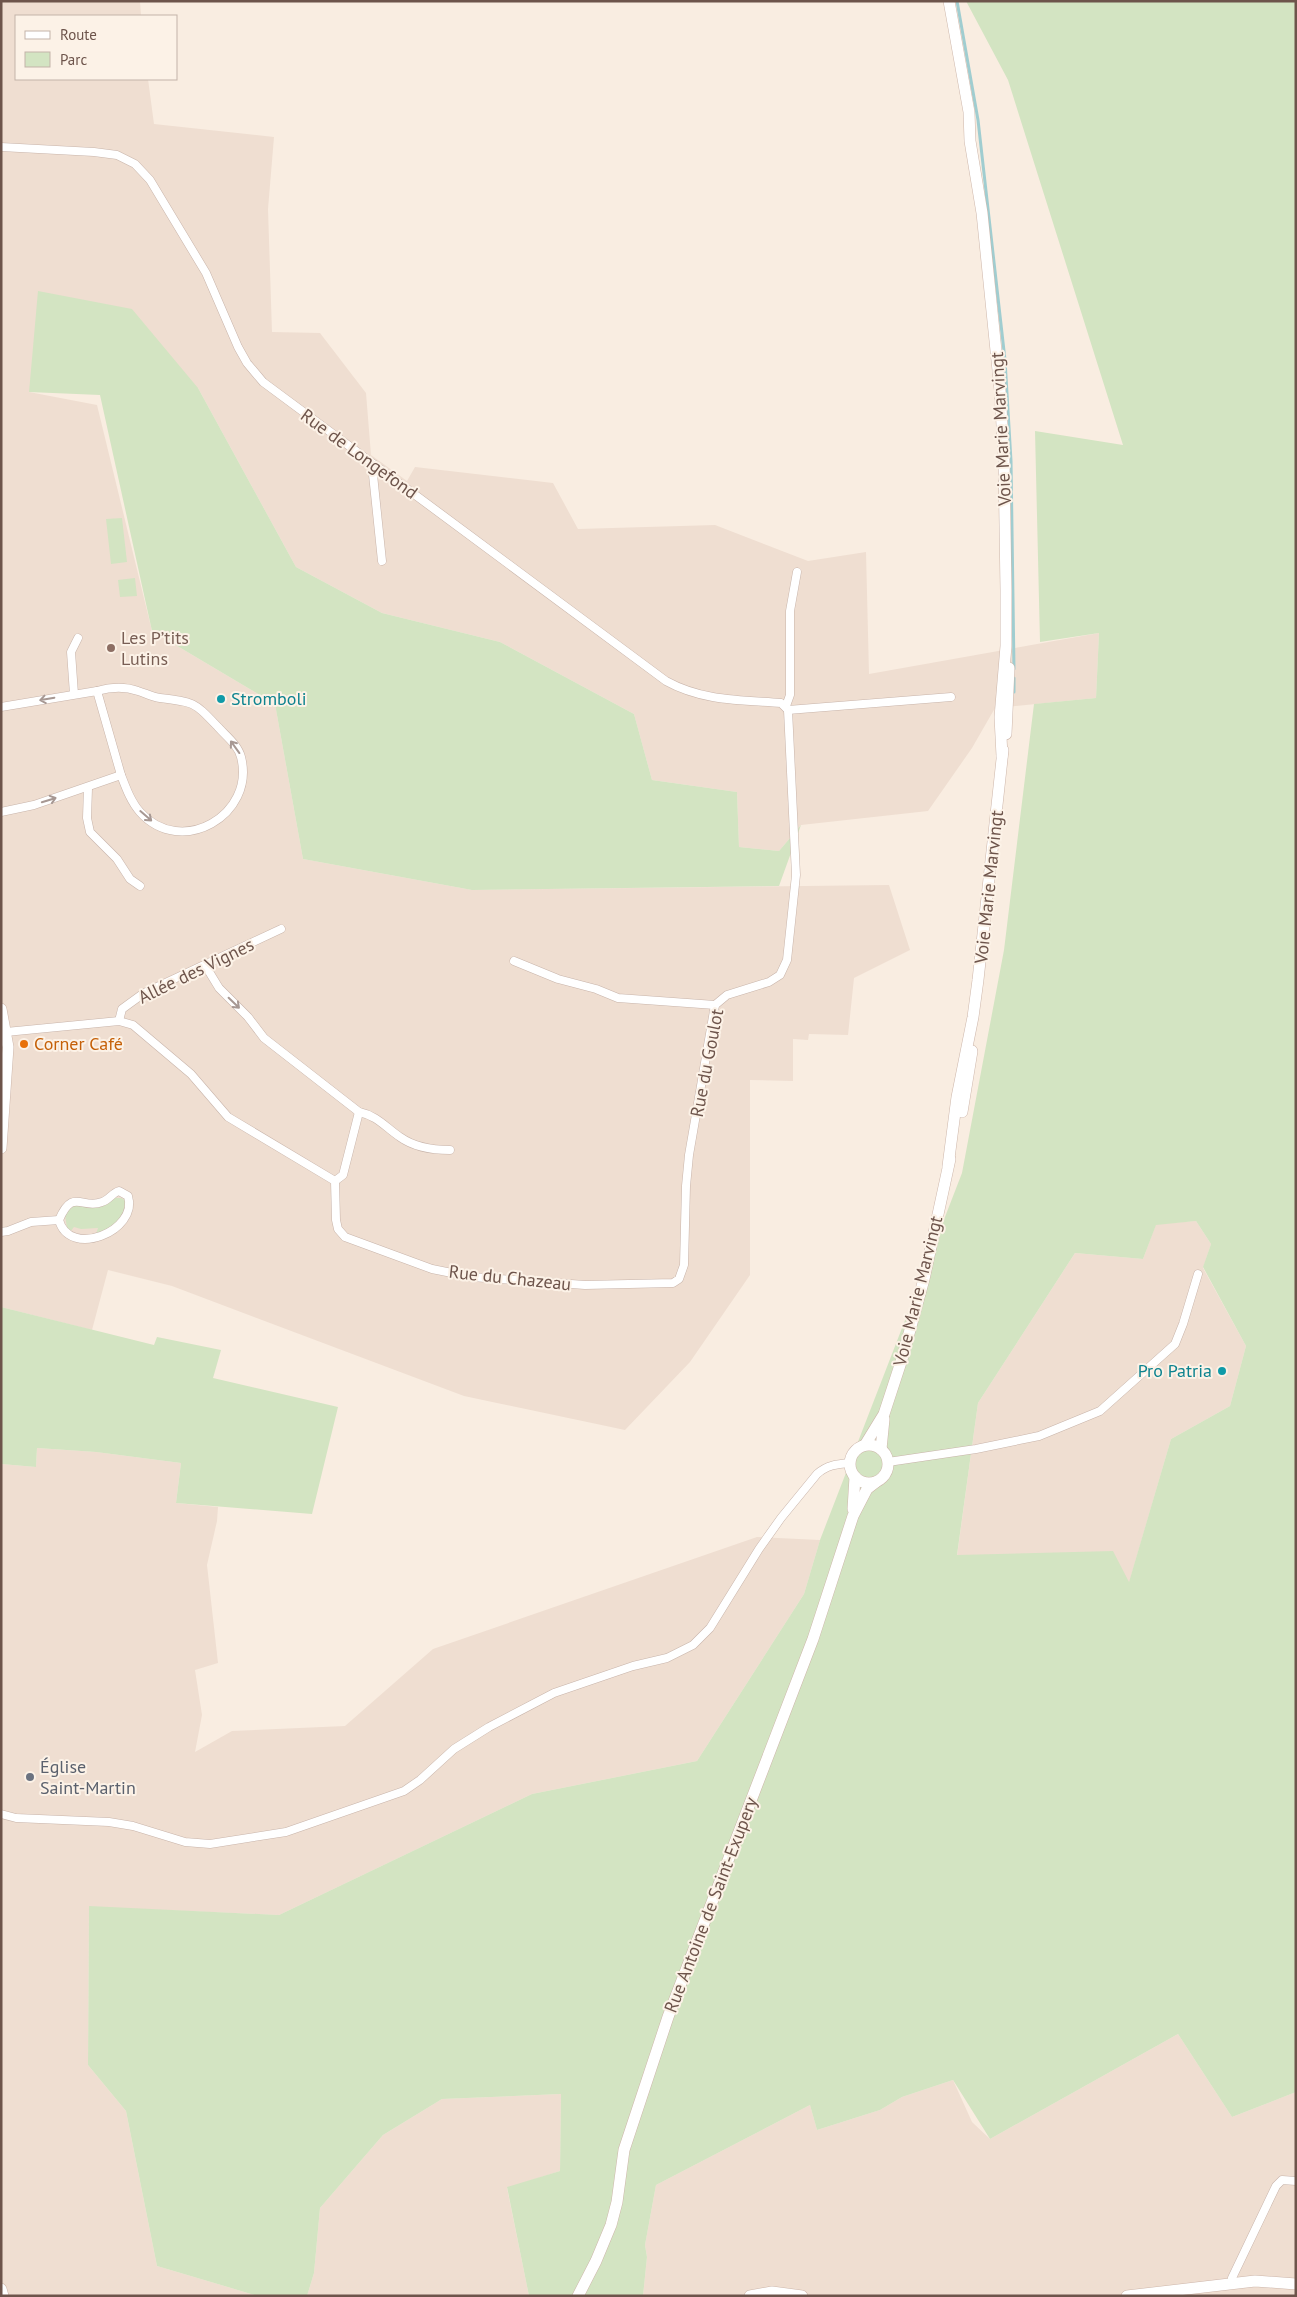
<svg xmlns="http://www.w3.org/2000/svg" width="1297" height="2297" font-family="'PT Sans',sans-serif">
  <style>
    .residential { fill: #efded1 }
    .green { fill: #d3e4c2; fill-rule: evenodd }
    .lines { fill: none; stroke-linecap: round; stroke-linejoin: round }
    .stream { stroke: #a0cdd0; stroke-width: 3 }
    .street-casing { stroke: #c8b4aa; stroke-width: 9 }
    .secondary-casing { stroke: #cdb6aa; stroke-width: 12 }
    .street { stroke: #fff; stroke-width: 8 }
    .secondary { stroke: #fff; stroke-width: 11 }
    .oneway { stroke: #a79893 }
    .education-dot { fill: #8d6e63; stroke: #fcf2e7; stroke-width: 2 }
    .culture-dot { fill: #0f9aa8; stroke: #fcf2e7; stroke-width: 2 }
    .food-dot { fill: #e8710a; stroke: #fcf2e7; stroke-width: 2 }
    .worship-dot { fill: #6b7280; stroke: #fcf2e7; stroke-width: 2 }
    .labels { text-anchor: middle; stroke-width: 4; stroke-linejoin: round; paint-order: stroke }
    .street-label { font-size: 18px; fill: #6d544b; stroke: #fcf2e7 }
    .education-label { font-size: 18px; fill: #785e54; stroke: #fcf2e7; text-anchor: start }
    .culture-label { font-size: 18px; fill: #0d838f; stroke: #fcf2e7; text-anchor: start }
    .food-label { font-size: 18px; fill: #c56008; stroke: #fcf2e7; text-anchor: start }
    .worship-label { font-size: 18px; fill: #5b616d; stroke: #fcf2e7; text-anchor: start }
  </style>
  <rect width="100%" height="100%" fill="#f9ede1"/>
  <g class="residential">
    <path d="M1,1H140L141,16H16V79H148L154,124L274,137L268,209L272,332L320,333L366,393L371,455L407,481L415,467L553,483L578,529L715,525L808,561L866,552L869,674L1099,633L1096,698L995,708L972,748L928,811L801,825L779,851L739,847L737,792L652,780L634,714L500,642L382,613L296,567L198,388L29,392L97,405L152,631L275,704L303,859L472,890L889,885L910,950L854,978L848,1035L809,1034L808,1040L793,1039V1081L750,1080V1275L690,1362L625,1430L464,1396L172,1286L108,1270L92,1330L1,1307Z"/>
    <path d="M1196,1221L1211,1244L1203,1268L1246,1346L1230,1406L1171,1439L1129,1583L957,1556L978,1403L1075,1253L1143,1259L1156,1224Z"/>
    <path d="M37,1448L96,1452L181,1463L176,1503L218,1507L217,1521L207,1565L218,1663L195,1670L202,1715L195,1752L232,1731L345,1726L433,1649L757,1537L820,1540L804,1594L697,1761L532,1794L279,1915L89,1907L88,2065L126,2111L157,2266L258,2296H1V1464L36,1467Z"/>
    <path d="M1178,2034L1232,2117L1296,2092V2296H643L647,2257L645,2245L656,2185L810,2105L817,2130L880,2110L902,2097L953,2080L972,2122L990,2139Z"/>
    <path d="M561,2094L560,2171L507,2188L529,2296H307L314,2273L320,2208L383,2135L442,2099Z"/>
  </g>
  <g class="green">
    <path d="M966,1H1296V2092L1232,2117L1178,2034L990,2139L953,2080L902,2097L880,2110L817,2130L810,2105L656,2185L645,2245L647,2257L643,2296H529L507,2187L560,2171L561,2094L442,2099L383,2135L320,2208L314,2273L307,2296H258L157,2266L126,2111L88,2065L89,1906L279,1915L532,1794L697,1761L804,1594L820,1540L962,1173L1004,950L1034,704L1096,698L1099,633L1040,642L1035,431L1123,445L1008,80ZM1196,1221L1211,1244L1203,1267L1246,1346L1230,1406L1171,1439L1129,1582L1113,1551L957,1555L978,1403L1075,1253L1143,1259L1156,1225Z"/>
    <path d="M38,291L132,309L198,388L296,567L382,613L500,642L634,714L652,780L737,792L739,847L779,851L801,825L779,886L472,890L303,859L275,704L152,631L100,395L29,392Z"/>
    <path d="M122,518L127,562L111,564L106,519Z"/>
    <path d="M135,578L137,596L120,597L118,580Z"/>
    <path d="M113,1198H121L125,1200C126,1219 112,1228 96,1234L98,1228L81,1229L74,1227L70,1232L67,1228L65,1215C79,1192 93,1217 113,1198Z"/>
    <path d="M1,1307L154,1345L157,1337L221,1350L213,1378L338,1407L312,1514L176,1503L181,1463L96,1452L37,1448L36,1467L1,1464Z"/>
  </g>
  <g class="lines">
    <g class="stream">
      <path d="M957,1L978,120L1005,360L1011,461L1014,669"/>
      <path d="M1014,678V692"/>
    </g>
    <defs>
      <g id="street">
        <path d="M1,147L94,152L117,155L135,164L150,180L206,273L238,347L247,363L263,382L666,681C702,701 740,700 781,703L788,710"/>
        <path d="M372,465L382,561"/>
        <path d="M97,691C111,687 124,686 138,691C145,693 152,697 160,698C195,702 194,702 218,727C226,736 238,745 241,757C256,815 181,858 140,812C131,802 126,788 121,775"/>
        <path d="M74,694L71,652L78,638"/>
        <path d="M786,706L790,695V611L797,572"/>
        <path d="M1,707L97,691L121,775L34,805L1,812"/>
        <path d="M788,710L951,697"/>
        <path d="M88,788L87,818L90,832L117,859L130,879L140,886"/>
        <path d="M514,961L558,979L596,989L618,998L715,1005"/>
        <path d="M205,965L219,988L248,1017L264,1038L359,1112C378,1116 385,1127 400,1137C414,1147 434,1150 450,1150"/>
        <path d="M119,1021L122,1009L144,993L281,929"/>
        <path d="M1,1030L6,1032L119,1021L133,1025L191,1074L228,1117L335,1181L336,1220L338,1229L345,1237L432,1269L472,1277L585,1285L673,1283L679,1279L684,1265L686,1186L689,1155L715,1005L727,995L769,982L780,975L787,960L796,875L788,710"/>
        <path d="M335,1181L343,1175L359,1112"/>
        <path d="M119,1191L128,1196C139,1231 69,1259 59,1220C73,1187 82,1210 102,1202C109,1200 112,1193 119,1191Z"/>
        <path d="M1,1232L8,1231L31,1222L59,1220"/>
        <path d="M888,1462L976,1449L1039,1436L1100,1411L1175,1344L1183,1324L1198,1274"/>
        <path d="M1,1814L16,1818L109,1822L133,1826L185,1842L210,1844L286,1832L404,1791L420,1780L454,1749L489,1727L554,1693L633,1666L667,1658L693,1645L710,1628L759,1549L781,1518L817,1474C827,1465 837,1464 850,1463"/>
        <path d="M1232,2283V2278L1276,2186L1282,2180L1296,2181"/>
      </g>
      <g id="secondary">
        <path d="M949,1L969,112L970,141L982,213L1000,390L1004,461L1006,590V646L1000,717L1002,756"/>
        <path d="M1006,734L1009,668"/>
        <path d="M1,1009L8,1047L1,1148"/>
        <path d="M962,1112L972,1051"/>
        <path d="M948,1166L957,1097L973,1017L978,980L1003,750"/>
        <circle cx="869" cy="1464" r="19"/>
        <path d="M865,1445L884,1414L902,1359L924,1279L950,1159"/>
        <path d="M881,1449L884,1419"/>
        <path d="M853,1509L855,1477"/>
        <path d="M1,2289L3,2296"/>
        <path d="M578,2296L596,2261L611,2225L617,2202L624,2150L668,2017L813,1639L853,1516L867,1489L876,1482"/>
        <path d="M750,2296L772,2292L802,2296"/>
        <path d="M1127,2296L1255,2281L1296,2284"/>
      </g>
    </defs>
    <use href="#street" class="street-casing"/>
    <use href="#secondary" class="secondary-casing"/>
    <use href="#street" class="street"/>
    <use href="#secondary" class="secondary"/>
  </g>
  <defs><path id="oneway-shaft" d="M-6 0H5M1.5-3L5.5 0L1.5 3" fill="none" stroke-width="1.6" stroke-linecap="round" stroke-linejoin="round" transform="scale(1.25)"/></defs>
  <g class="oneway">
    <use href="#oneway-shaft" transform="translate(47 699) rotate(170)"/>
    <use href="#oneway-shaft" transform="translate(235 747) rotate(-126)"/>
    <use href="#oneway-shaft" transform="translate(49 800) rotate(-17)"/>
    <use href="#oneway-shaft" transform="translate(146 816) rotate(41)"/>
    <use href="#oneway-shaft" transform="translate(234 1003) rotate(44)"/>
  </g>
  <circle class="education-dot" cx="111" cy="648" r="5"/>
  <g class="culture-dot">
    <circle cx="221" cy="699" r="5"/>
    <circle cx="1222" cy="1371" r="5"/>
  </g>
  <circle class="food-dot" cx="24" cy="1044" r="5"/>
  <circle class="worship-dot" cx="30" cy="1777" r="5"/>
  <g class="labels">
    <g class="street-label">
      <text transform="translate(1001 429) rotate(-93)" y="6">Voie Marie Marvingt</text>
      <text transform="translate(359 454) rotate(36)" y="6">Rue de Longefond</text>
      <text transform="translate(989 887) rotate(-84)" y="6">Voie Marie Marvingt</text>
      <text transform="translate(196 971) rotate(-26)" y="6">Allée des Vignes</text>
      <text transform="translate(707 1063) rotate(-79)" y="6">Rue du Goulot</text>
      <text transform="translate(510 1278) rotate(6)" y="6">Rue du Chazeau</text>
      <text transform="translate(918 1291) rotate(-76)" y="6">Voie Marie Marvingt</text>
      <text transform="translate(711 1905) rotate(-69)" y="6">Rue Antoine de Saint-Exupery</text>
    </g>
    <g class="education-label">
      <text x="121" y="644">Les P’tits<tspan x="121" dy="21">Lutins</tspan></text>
    </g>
    <g class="culture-label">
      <text x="231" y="705">Stromboli</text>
      <text x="1212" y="1377" text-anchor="end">Pro Patria</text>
    </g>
    <g class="food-label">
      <text x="34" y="1050">Corner Café</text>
    </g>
    <g class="worship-label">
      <text x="40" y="1773">Église<tspan x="40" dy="21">Saint-Martin</tspan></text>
    </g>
  </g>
  <rect width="1297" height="2297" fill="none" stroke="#6d544b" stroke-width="5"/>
  <rect x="15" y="15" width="162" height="65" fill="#fcf2e7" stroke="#c3b3a9"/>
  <rect x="25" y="31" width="25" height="8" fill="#ffffff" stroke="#c3b3a9"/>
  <text x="60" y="40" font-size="15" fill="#6d544b">Route</text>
  <rect x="25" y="52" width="25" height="15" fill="#d3e4c2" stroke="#c3b3a9"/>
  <text x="60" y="65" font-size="15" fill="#6d544b">Parc</text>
</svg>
